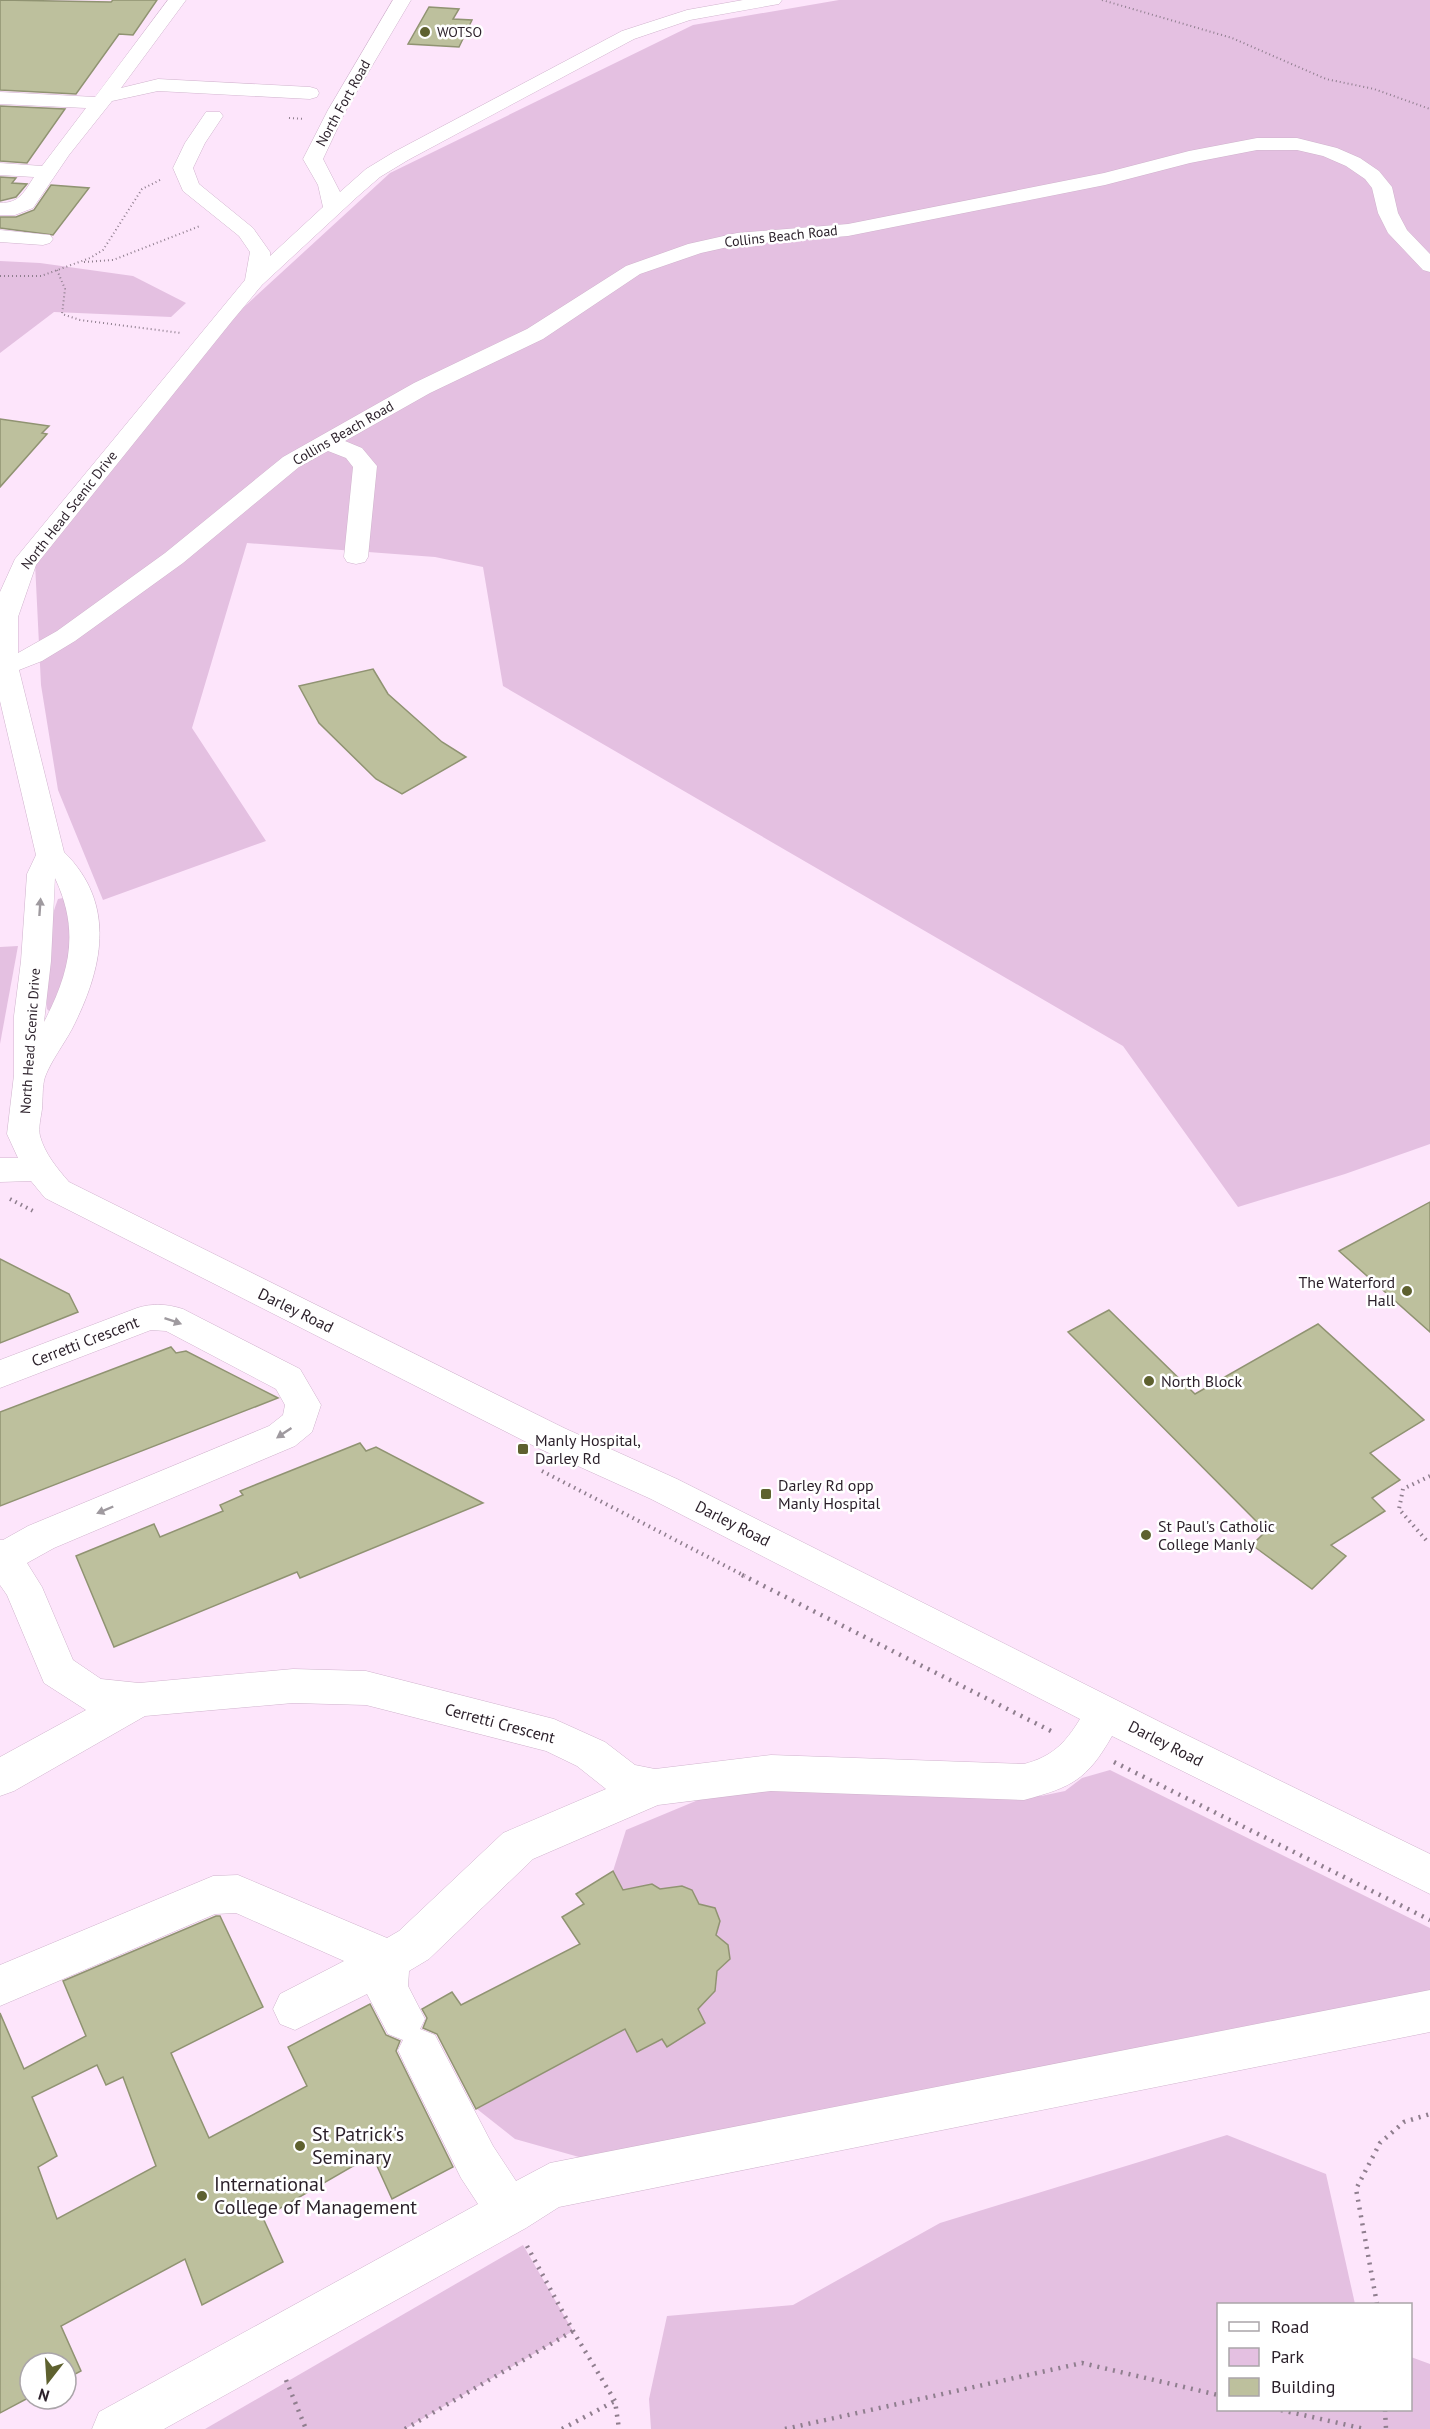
<svg xmlns="http://www.w3.org/2000/svg" width="1430" height="2429" font-family="'PT Sans',sans-serif">
  <style>
    .green { fill: #e4c0e1 }
    .building { fill: #bdc09d; stroke: #909372; stroke-width: 1.5; fill-rule: evenodd }
    .lines { fill: none; stroke-linecap: round; stroke-linejoin: round }
    .minor-casing { stroke: #d0b3cd; stroke-width: 1 }
    .path-far2 { stroke: #8f7e8e; stroke-width: 2; stroke-dasharray: 1 3; stroke-linecap: butt }
    .path-far1 { stroke: #8f7e8e; stroke-width: 4; stroke-dasharray: 1.5 4.5; stroke-linecap: butt }
    .path { stroke: #8f7e8e; stroke-width: 4.5; stroke-dasharray: 2 6; stroke-linecap: butt }
    .minor { fill: #fff; fill-rule: evenodd }
    .oneway { fill: #9f9a9f }
    .poi-dot { fill: #5e612f; stroke: #fff; stroke-width: 2 }
    .labels { text-anchor: middle; stroke-width: 5; stroke-linejoin: round; paint-order: stroke }
    .far-poi-label { font-size: 14px; fill: #2a1f29; stroke: #fff; text-anchor: start }
    .far-street-label { font-size: 14px; fill: #2a1f29; stroke: #fff }
    .poi-label { font-size: 16px; fill: #2a1f29; stroke: #fff; text-anchor: start }
    .street-label { font-size: 16px; fill: #2a1f29; stroke: #fff }
    .near-poi-label { font-size: 20px; fill: #2a1f29; stroke: #fff; text-anchor: start }
  </style>
  <rect width="100%" height="100%" fill="#fde5fb"/>
  <g class="green">
    <path d="M839,0H1430V1144L1345,1174L1238,1207L1123,1046L503,686L483,567L435,557L247,543L192,728L266,841L103,900L58,790L41,685L35,563L232,318L390,173L693,25Z"/>
    <path d="M0,261L40,263L133,276L186,303L171,317L54,312L0,353Z"/>
    <path d="M63,898L66,901L76,935L54,1009L49,1011L47,1009C45,971 44,935 58,899Z"/>
    <path d="M18,946L0,1044V947Z"/>
    <path d="M1110,1770L1430,1928V2002L615,2160L579,2157L515,2139L477,2109L625,2029L638,2052L662,2039L667,2047L704,2023L694,2000L707,1999L715,1991L717,1971L730,1959L728,1945L716,1935L720,1921L715,1908L699,1904L692,1890L660,1889L652,1884L628,1898L613,1871L626,1830L715,1793L769,1788L1041,1796L1065,1791L1082,1778Z"/>
    <path d="M1227,2135L1326,2174L1355,2304H1218V2410H1410L1411,2357L1430,2364V2429H651L649,2399L667,2316L793,2305L940,2223Z"/>
    <path d="M523,2245L573,2331L405,2429H205Z"/>
  </g>
  <g class="building">
    <path d="M0,0L111,2L113,0H157L133,35L119,34L76,94L0,90Z"/>
    <path d="M429,7L459,9L453,19L472,20L459,47L408,44Z"/>
    <path d="M0,106L65,109L27,163L0,161Z"/>
    <path d="M0,177L16,178L12,183L27,184L16,197L0,201Z"/>
    <path d="M51,185L89,188L53,235L0,228V217H16L34,210Z"/>
    <path d="M0,419L49,426L42,433L47,434L0,487Z"/>
    <path d="M373,669L388,694L442,742L466,757L402,794L376,779L319,723L299,686Z"/>
    <path d="M1430,1202V1332L1339,1251Z"/>
    <path d="M0,1259L69,1294L78,1312L0,1343Z"/>
    <path d="M1109,1310L1195,1394L1318,1324L1424,1420L1370,1453L1400,1480L1372,1498L1385,1511L1331,1545L1346,1556L1312,1589L1252,1545L1266,1531L1068,1332Z"/>
    <path d="M171,1347L176,1353L186,1351L278,1398L0,1506V1412Z"/>
    <path d="M360,1443L366,1451L376,1447L483,1503L300,1578L297,1572L114,1647L76,1556L154,1524L160,1537L223,1511L220,1505L243,1495L240,1491Z"/>
    <path d="M613,1871L623,1890L652,1884L660,1889L682,1886L692,1890L699,1904L715,1908L720,1921L716,1935L728,1945L730,1959L717,1971L715,1991L698,2009L705,2023L667,2047L662,2039L637,2052L625,2029L476,2109L437,2034L423,2028L427,2018L422,2009L452,1992L461,2005L580,1944L562,1917L584,1904L576,1894Z"/>
    <path d="M216,1916H220L263,2007L171,2053L209,2138L307,2086L288,2047L370,2004L386,2035L400,2041L396,2051L453,2167L392,2199L372,2155L263,2218L283,2262L202,2305L185,2259L61,2326L81,2371L66,2379V2363H30V2397L0,2413V2013L24,2069L86,2036L63,1981ZM97,2065L106,2085L123,2077L156,2166L57,2219L38,2167L57,2156L32,2097Z"/>
  </g>
  <g class="lines">
    <defs>
      <g id="minor">
        <path d="M168,0H186L121,88L158,79L310,87L317,89L319,93L317,97L310,99L158,91L112,101L69,155L33,208L15,215H0V203C20,203 24,192 34,177L0,175V163L42,166L86,108L0,104V92L95,97Z"/>
        <path d="M393,0H411L346,110L323,159L340,192L366,169L394,152L622,31L687,10L743,0H782L779,4L773,5L690,20L634,39L408,160L380,177L357,197L262,285L232,321L36,565L18,617V653L57,631L165,553L283,457L414,383L527,329L626,266L688,244L737,233L848,224L1104,173L1189,151L1257,138H1297L1337,148L1360,158L1379,171L1392,187L1398,213L1407,230L1430,254V272L1423,270L1388,233L1378,213L1372,188L1365,179L1346,166L1323,156L1297,150H1257L1190,163L1105,185L848,236L737,245L701,253L640,274L543,339L430,393L345,441L362,448L377,466L368,557L365,562L356,564L347,562L344,557L353,467L346,458L328,451L299,467L183,563L75,641L42,661L19,670L64,852C118,905 102,970 72,1029C64,1044 51,1061 45,1077C42,1086 43,1099 42,1109C41,1117 38,1128 40,1136C45,1154 57,1168 69,1182L564,1428L677,1479L1162,1723L1430,1854V1894L1112,1736C1087,1780 1072,1787 1024,1800L771,1791L658,1805L533,1859L429,1959L409,1971L408,1986L425,2019L420,2029L435,2035L493,2146L516,2181L550,2163L1430,1990V2032L559,2207L526,2228L164,2429H92L99,2412L478,2204L461,2178L405,2065L398,2050L403,2040L388,2034L367,1994L295,2030L280,2024L273,2009L280,1994L344,1961L236,1913L215,1914L0,2006V1965L213,1876L238,1875L387,1938L399,1931L503,1833L606,1789L577,1766L546,1751L366,1705L293,1703L145,1716L14,1791L0,1796V1757L86,1710L44,1683L7,1595L0,1585V1540H3L28,1526L269,1426L283,1415L285,1405L276,1389L166,1331L151,1330L0,1388V1360L137,1308C153,1303 167,1304 183,1309L300,1369L321,1405L312,1432L295,1446L54,1548L27,1563L42,1587L73,1660L101,1679L139,1683L293,1669L366,1671L554,1719L605,1742L635,1765L655,1769L771,1755L1024,1764C1051,1757 1065,1744 1080,1719L651,1499L538,1448L45,1198L31,1181L0,1182V1158H18L7,1134L14,1075V1016L21,961L27,874L36,855L0,701V592L15,559L245,280L250,252L239,236L183,191L173,168L185,143L206,112H220L223,116L205,143L193,168L199,184L253,228L270,252V256L323,207L318,185L303,159L328,110ZM55,878C80,931 70,972 44,1022L51,961Z"/>
        <path d="M0,230L50,235L53,239L50,243L43,245L0,242Z"/>
      </g>
    </defs>
    <use href="#minor" class="minor-casing"/>
    <g class="path-far2">
      <path d="M1102,0L1232,38L1326,79L1374,89L1430,109"/>
      <path d="M289,118L304,119"/>
      <path d="M84,262L113,260L200,226"/>
      <path d="M57,270L65,289L62,314L80,320L181,333"/>
      <path d="M0,276H41L90,258L103,250L142,189L162,179"/>
    </g>
    <g class="path-far1">
      <path d="M10,1199L33,1211"/>
      <path d="M542,1471L745,1576"/>
      <path d="M1426,1540L1399,1509L1403,1489L1430,1476"/>
    </g>
    <g class="path">
      <path d="M742,1575L1051,1731"/>
      <path d="M1114,1762L1430,1920"/>
      <path d="M527,2246L573,2331L615,2401L619,2429"/>
      <path d="M1377,2304L1356,2189L1380,2143L1404,2122L1430,2114"/>
      <path d="M286,2380L306,2429"/>
      <path d="M1281,2410L1365,2429"/>
      <path d="M1385,2410L1386,2429"/>
      <path d="M405,2429L573,2331"/>
      <path d="M562,2429L615,2401"/>
      <path d="M785,2429L1082,2363L1218,2395"/>
    </g>
    <use href="#minor" class="minor"/>
  </g>
  <defs><path id="oneway-solid" d="M-6-.8H1V-3.2L6.5 0L1 3.2V.8H-6Z" transform="scale(1.5)"/></defs>
  <g class="oneway">
    <use href="#oneway-solid" transform="translate(40 907) rotate(-86)"/>
    <use href="#oneway-solid" transform="translate(173 1321) rotate(19)"/>
    <use href="#oneway-solid" transform="translate(284 1433) rotate(146)"/>
    <use href="#oneway-solid" transform="translate(105 1510) rotate(157)"/>
  </g>
  <g class="poi-dot">
    <circle cx="425" cy="32" r="6"/>
    <circle cx="1407" cy="1291" r="6"/>
    <circle cx="1149" cy="1381" r="6"/>
    <rect x="517" y="1443" width="12" height="12" rx="3"/>
    <rect x="760" y="1488" width="12" height="12" rx="3"/>
    <circle cx="1146" cy="1535" r="6"/>
    <circle cx="300" cy="2146" r="6"/>
    <circle cx="202" cy="2196" r="6"/>
  </g>
  <g class="labels">
    <g class="far-poi-label">
      <text x="437" y="37">WOTSO</text>
    </g>
    <g class="far-street-label">
      <text transform="translate(343 103) rotate(-61)" y="5">North Fort Road</text>
      <text transform="translate(781 236) rotate(-6)" y="5">Collins Beach Road</text>
      <text transform="translate(343 433) rotate(-30)" y="5">Collins Beach Road</text>
      <text transform="translate(69 510) rotate(-52)" y="5">North Head Scenic Drive</text>
      <text transform="translate(30 1041) rotate(-86)" y="5">North Head Scenic Drive</text>
    </g>
    <g class="poi-label">
      <text x="1395" y="1288" text-anchor="end">The Waterford<tspan x="1395" dy="18">Hall</tspan></text>
      <text x="1161" y="1387">North Block</text>
      <text x="535" y="1446">Manly Hospital,<tspan x="535" dy="18">Darley Rd</tspan></text>
      <text x="778" y="1491">Darley Rd opp<tspan x="778" dy="18">Manly Hospital</tspan></text>
      <text x="1158" y="1532">St Paul's Catholic<tspan x="1158" dy="18">College Manly</tspan></text>
    </g>
    <g class="street-label">
      <text transform="translate(296 1310) rotate(26)" y="6">Darley Road</text>
      <text transform="translate(85 1341) rotate(-21)" y="6">Cerretti Crescent</text>
      <text transform="translate(733 1523) rotate(27)" y="6">Darley Road</text>
      <text transform="translate(500 1723) rotate(15)" y="6">Cerretti Crescent</text>
      <text transform="translate(1166 1743) rotate(27)" y="6">Darley Road</text>
    </g>
    <g class="near-poi-label">
      <text x="312" y="2141">St Patrick's<tspan x="312" dy="23">Seminary</tspan></text>
      <text x="214" y="2191">International<tspan x="214" dy="23">College of Management</tspan></text>
    </g>
  </g>
  <rect x="1217" y="2303" width="195" height="108" fill="#ffffff" stroke="#aaa5a9" stroke-width="1.5"/>
  <rect x="1229" y="2322" width="30" height="9" fill="#ffffff" stroke="#aaa5a9" stroke-width="1.5"/>
  <text x="1271" y="2333" font-size="18" fill="#2a1f29">Road</text>
  <rect x="1229" y="2348" width="30" height="18" fill="#e4c0e1" stroke="#aaa5a9" stroke-width="1.5"/>
  <text x="1271" y="2363" font-size="18" fill="#2a1f29">Park</text>
  <rect x="1229" y="2378" width="30" height="18" fill="#bdc09d" stroke="#aaa5a9" stroke-width="1.5"/>
  <text x="1271" y="2393" font-size="18" fill="#2a1f29">Building</text>
  <g transform="translate(48 2381) rotate(197)"><circle r="28" fill="#ffffff" stroke="#aaa5a9" stroke-width="1.5"/>
  <path d="M0-4.5L10 22L0 15L-10 22Z" fill="#5e612f"/>
  <text y="-9" font-size="16" font-weight="bold" text-anchor="middle" fill="#2a1f29">N</text>
  </g>
</svg>
